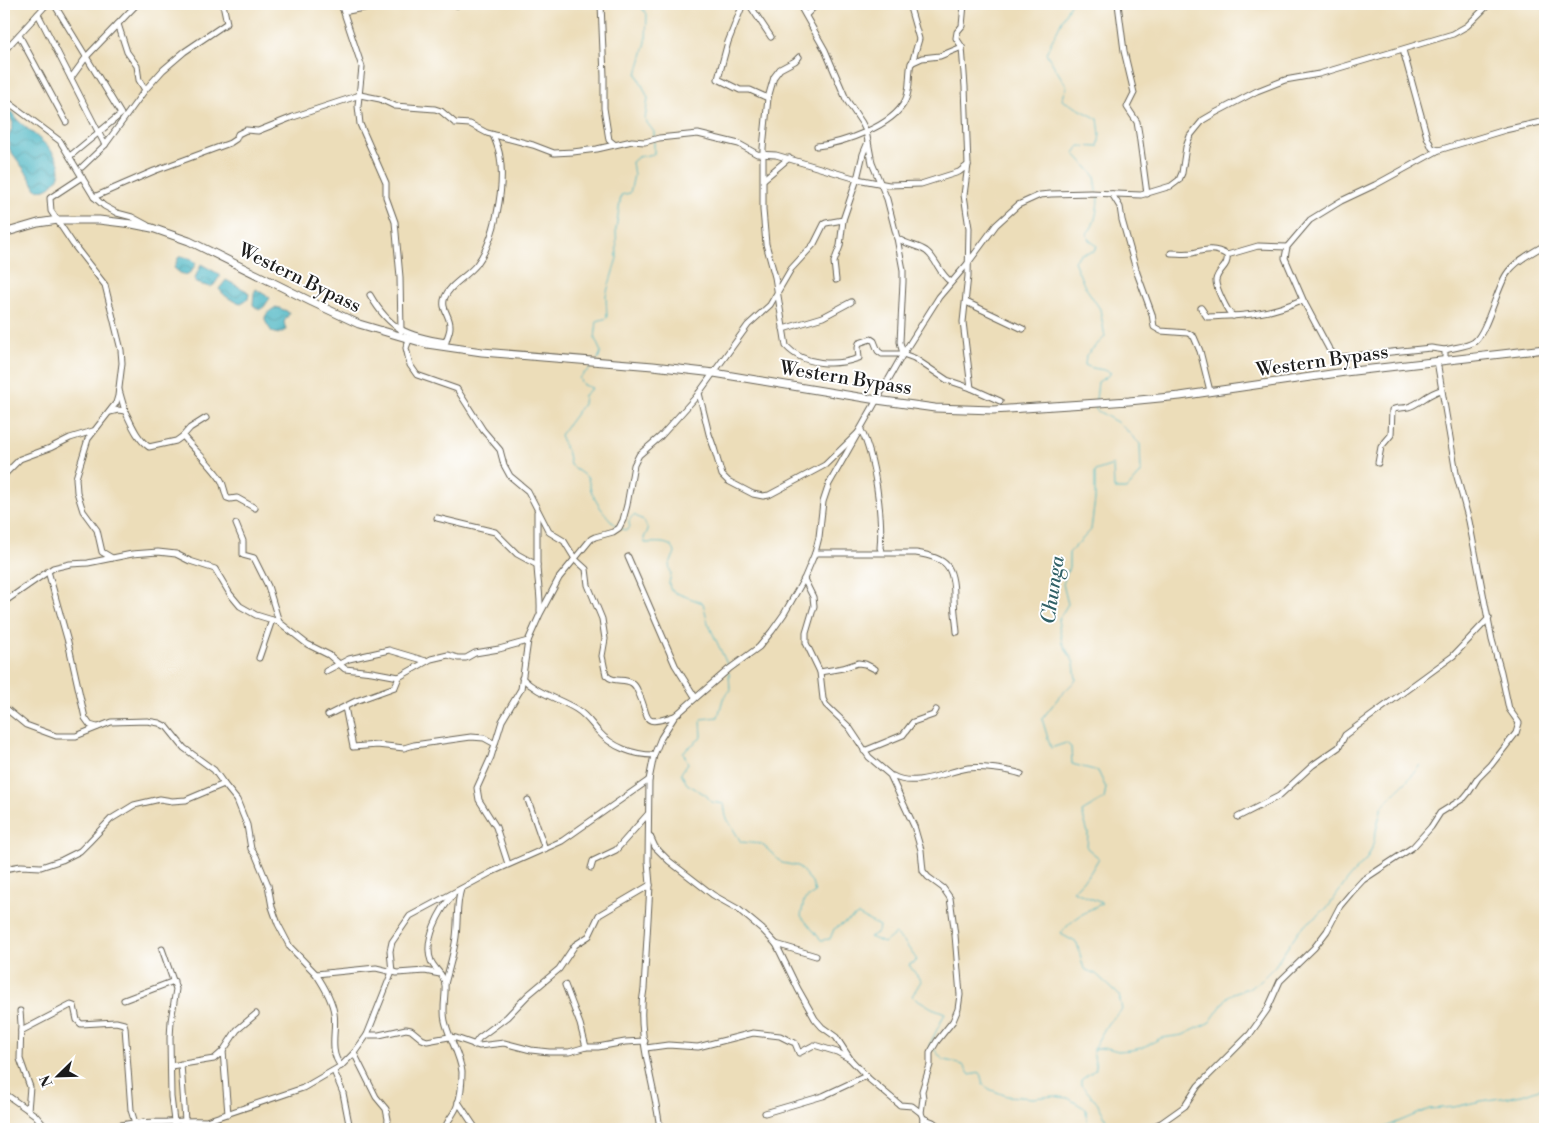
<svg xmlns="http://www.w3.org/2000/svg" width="1549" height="1133" font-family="'Libre Bodoni',serif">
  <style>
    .water { fill: url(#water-waves); stroke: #31686e }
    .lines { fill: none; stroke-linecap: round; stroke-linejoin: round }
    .stream { stroke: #46b4c1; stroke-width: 1 }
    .minor-casing { stroke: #656053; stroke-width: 7 }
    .major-casing { stroke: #656053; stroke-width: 9 }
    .minor { stroke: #fff; stroke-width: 5 }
    .major { stroke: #fff; stroke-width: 7 }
    .labels { text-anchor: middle; stroke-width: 4; stroke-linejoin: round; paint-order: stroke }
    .street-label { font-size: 19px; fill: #1c1c1c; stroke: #fff }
    .water-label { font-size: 20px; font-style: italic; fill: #2f6066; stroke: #fff }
  </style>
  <defs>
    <pattern id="water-waves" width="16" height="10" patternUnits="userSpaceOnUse" patternTransform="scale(1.25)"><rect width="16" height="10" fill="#46b4c1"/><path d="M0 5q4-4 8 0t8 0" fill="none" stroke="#3a929c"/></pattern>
  </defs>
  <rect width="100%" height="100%" fill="#fff"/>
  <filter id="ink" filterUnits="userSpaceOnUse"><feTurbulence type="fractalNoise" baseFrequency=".02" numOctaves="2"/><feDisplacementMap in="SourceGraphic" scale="10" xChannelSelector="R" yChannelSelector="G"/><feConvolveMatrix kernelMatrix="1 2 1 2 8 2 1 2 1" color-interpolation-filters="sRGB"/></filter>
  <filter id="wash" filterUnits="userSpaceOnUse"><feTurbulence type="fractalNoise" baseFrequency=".0096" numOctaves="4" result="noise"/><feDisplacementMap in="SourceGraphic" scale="20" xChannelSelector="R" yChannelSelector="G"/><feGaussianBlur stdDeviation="1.12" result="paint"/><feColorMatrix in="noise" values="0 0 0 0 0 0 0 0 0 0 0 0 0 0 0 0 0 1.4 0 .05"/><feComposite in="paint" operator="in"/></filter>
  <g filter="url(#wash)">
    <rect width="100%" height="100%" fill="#ecddb9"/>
    <g class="water">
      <path d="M11,111C14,115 17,120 21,123C35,136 76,162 53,184C48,189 42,191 36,189L28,175L10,150L8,140L13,124L9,113Z"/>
      <path d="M181,256L192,259L196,263L192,271L186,275L180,273L174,268L178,258Z"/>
      <path d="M201,264L217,273L220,276L214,285L210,287L196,283L195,278Z"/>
      <path d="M226,280L247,291L249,294L248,299L241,303C232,301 225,297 219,289Z"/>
      <path d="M256,289L270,298L264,307L259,310L253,305L254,293Z"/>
      <path d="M276,307L287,311L289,314L284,322L286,330L278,334L272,332C263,319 261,316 276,307Z"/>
    </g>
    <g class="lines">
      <g class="stream">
        <path d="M638,4L647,14L646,42L637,74L648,98L645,120L654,132V136"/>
        <path d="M1070,4L1046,53L1067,87L1062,100L1098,119L1100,134L1098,147L1079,146L1074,153L1095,176L1097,191"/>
        <path d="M598,359L601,352L595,339L597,321L607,318L606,295L617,258L616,229L621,195L630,193L634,175L632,162L638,157L654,154V140"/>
        <path d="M595,364L579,378L583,385L592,388L584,395L583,404L560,435L568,454L570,465L588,478C591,499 603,512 617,527"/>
        <path d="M1096,400L1098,382L1106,377L1111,373C1103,368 1094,370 1085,365L1086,355L1105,337L1100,309L1084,285L1074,261L1080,254L1094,251L1097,246L1088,239L1087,233C1096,226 1098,206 1098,195"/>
        <path d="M621,529L627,530L630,527C628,521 629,519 634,515L644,521L648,530L644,538L645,543C656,543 672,540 675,553L669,565L671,574L669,583L670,589L676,593L703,603L708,623L728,666"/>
        <path d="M729,673L730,690L723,699L718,717L701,719L702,737L683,752L688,763L681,773L687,784L706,795L711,802L724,804L726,817L741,842L762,844L782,863L798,866L812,882L815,893L804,900L801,916L821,940L830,939L834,929L858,915L879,926L878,932L869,937L884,943L895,934L905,943L917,960L909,965L921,981L912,996L932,1008L945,1013L929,1046L931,1047"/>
        <path d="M934,1049L942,1059L963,1065L970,1075L980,1073L983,1084L989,1089L1007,1096L1033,1098L1053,1096L1068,1098L1086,1109L1087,1129"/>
        <path d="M1094,1049L1107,1048L1118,1051L1131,1050L1142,1048L1161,1038L1183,1035L1210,1022L1228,996L1233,993L1251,987L1261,980L1275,966L1299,930L1328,907L1349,878L1366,860L1372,848L1381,810C1386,799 1395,793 1403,785C1409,779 1415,772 1420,765"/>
        <path d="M1093,1129L1107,1124C1102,1107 1093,1097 1081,1085V1080L1096,1069L1093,1049L1108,1023L1122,1010L1119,995L1096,974L1084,969L1077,943L1061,934C1071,919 1086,912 1102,903L1073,891L1090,873L1099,858L1087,848L1088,833L1082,812L1104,799L1106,788L1098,771L1072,764L1071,747L1066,743L1051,748L1042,719L1059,697L1076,680L1074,663L1062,642L1058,620L1068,604L1063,584L1069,567V553L1091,530L1095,499V471L1113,465L1114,489H1127L1141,473L1140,444L1120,424L1096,410V406"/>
        <path d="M1381,1129L1429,1109L1454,1107L1481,1101L1522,1095L1539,1089L1545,1084"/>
      </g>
    </g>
  </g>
  <g filter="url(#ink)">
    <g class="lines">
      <defs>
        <g id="minor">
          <path d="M54,4L121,114L70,156"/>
          <path d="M341,4L362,67L358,106L360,124L386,183V197L395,222L400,277L401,331"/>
          <path d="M456,4L457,5"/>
          <path d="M601,4L604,76V108L609,140L614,144"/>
          <path d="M743,4L728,42L718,79L740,90H750L768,98"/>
          <path d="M749,4L771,37"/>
          <path d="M799,4L825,50L846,99L862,123L866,131L872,163L887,199L897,238L903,270V282L900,342L903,354"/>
          <path d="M909,4L919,39L912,63"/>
          <path d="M1118,4L1124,51L1134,93L1127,107L1137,122L1139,134L1147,194"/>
          <path d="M343,8L348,11L384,4"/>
          <path d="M38,14L105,145"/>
          <path d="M806,15L817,4"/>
          <path d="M118,24L127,52L137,66L139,80L145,90"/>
          <path d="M19,35L66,122"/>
          <path d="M1403,50L1427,137L1432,148L1439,150"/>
          <path d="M4,51L47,4"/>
          <path d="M799,57L795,61L780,69L774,77L768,98L763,148V210L766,244L775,277L786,346C804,366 836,366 859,358L858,348L859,343L871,339L874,341L878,351L882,354H903L914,358L947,380L971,388L963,322L968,276L969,228L964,195L968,165L965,87L962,47L956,38L957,32L962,26L964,4"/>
          <path d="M71,78L87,56L137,4"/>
          <path d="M4,99L60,141L94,197L104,206L117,213L132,217L147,225"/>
          <path d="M817,146C843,143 893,126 905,101C911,90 908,75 911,63L922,58L940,56L962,47"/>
          <path d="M82,167L105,145L145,90L163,70L184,52L227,23L223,4"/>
          <path d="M82,177L50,198L51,211L73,244L105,285L121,350L122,363L118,396L116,403L88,439L76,478L77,492L83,511L97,530L102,552L112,558"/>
          <path d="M764,179L789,158"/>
          <path d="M1112,194L1120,207L1122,220L1137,273L1152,314L1154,327L1161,331L1188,333L1194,337L1200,351L1210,391"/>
          <path d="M94,197L154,171L230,143L236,139L238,134L246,130L258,131L293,117L360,95L380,99L395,106L435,109L441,111L455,123L470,124L487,133L533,145L554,153L573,152L597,149L632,141L645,142L659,138L698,134L739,144L757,154L776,155L857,179L889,185L921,184L959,172L968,165"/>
          <path d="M897,238C907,245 917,245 926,251C937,259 939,274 951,282"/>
          <path d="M1171,253C1178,253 1185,254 1192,253C1205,250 1214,247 1227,255C1229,267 1218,269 1216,280C1215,286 1227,312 1233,316"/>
          <path d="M1227,255L1258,246L1287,247"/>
          <path d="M836,280L834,262L840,246L843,220"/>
          <path d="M370,295C390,330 407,336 446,342C447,337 450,332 450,327C451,316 440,309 445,297C450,284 468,276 477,264C495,240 505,187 500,157C499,149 496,142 493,135"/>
          <path d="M966,302L1023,329"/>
          <path d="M1201,308L1207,317C1240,316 1268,315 1299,301L1304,302"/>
          <path d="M783,329L823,317L851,302"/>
          <path d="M409,340L406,348L410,365L417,375L457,389L483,430L500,450L504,465L510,476L528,491L549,532L564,541L575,559L586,569L588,585L602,619L605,639L602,656L606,675C615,684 623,677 632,683C635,685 637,689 638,692C651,717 639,728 674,716"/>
          <path d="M1445,350L1431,348L1342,357L1334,354L1329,349L1304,302L1285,258L1287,247L1310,220L1341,201L1375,185L1439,150L1505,130L1545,121"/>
          <path d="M1445,360V350C1454,347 1467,347 1474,342C1486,334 1497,289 1506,275C1514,262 1531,253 1545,245"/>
          <path d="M971,388L1000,401"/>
          <path d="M119,390L125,411"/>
          <path d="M699,393L709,434L714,448L722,475L728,481L753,494L763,496L769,495L825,465L861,430C875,457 883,518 880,548L882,552"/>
          <path d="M110,412L118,410L125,411C131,423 137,439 149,447L176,441L183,436L190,428L206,418"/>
          <path d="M183,436C193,449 216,469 222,482C224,487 225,493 227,498L230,499L237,498L255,508"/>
          <path d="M1378,463L1381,447L1391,435L1392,410C1397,407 1402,409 1408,407C1420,404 1426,394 1441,390"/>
          <path d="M4,475L20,459L50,448L70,438L93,431"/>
          <path d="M537,512C537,529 537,546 537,564C537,579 541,595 540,611"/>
          <path d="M437,518L495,532L517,554L537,565"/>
          <path d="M236,524L243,541V555L254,558L268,586L279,622"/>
          <path d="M815,553H916C947,558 954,566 954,597C954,608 956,620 957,632"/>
          <path d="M628,557L675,665L695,697"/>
          <path d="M48,571L68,642L85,718L90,725L97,727"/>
          <path d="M804,579L813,597L814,606L806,633V643L820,672L823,699L826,705L849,727L869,757L890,775L914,826L921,850L923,871L928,877L943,888L950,898L955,935L960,995L958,1009L953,1021L937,1041L930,1053V1065L922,1091L923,1098L921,1113"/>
          <path d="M4,602L53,568L70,564L88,563L132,554L158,552L176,554L190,561L215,569L230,594L240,606L256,615L279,622L307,644L329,655L345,669L372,672L399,677L431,659L448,655L458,658H466L475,653L499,649L528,641"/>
          <path d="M259,658L272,620"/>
          <path d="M326,671L349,659L389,650L426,661"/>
          <path d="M820,672L843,668L858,663L865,664L875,669"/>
          <path d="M522,678C538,694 558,698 576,709C586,715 591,723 598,731C612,747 633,755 654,755"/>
          <path d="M4,707L26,725L56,736H76L111,722L147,721L159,723L167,727L184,748L214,770L224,784L237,800L247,825L251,849L256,856L268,885L272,907L278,924L290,947L316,974L376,968L397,973L425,971L440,974"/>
          <path d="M345,707L353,747L377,745L404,748L414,745L471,737L484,738L495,744"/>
          <path d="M328,715L356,701L395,687L399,677"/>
          <path d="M864,751L903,735L913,722L933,715L936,710"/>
          <path d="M893,776C914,788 945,772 968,768C980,766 1010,770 1021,774"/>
          <path d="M528,800L545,849"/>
          <path d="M1238,817L1279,796L1313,765L1339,747L1345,735L1453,656L1489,618"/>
          <path d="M650,836L655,847L669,861L713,895L738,909L762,929L776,944L798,989L815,1019L822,1027L836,1037L851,1060L869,1079L900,1105L912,1106L921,1113L923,1118L933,1122L942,1129"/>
          <path d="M508,864L496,827L479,800L477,788L491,757L502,721L521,689L528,641L540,614L559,578L591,539L595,537L613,532L619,528L623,520L627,505L634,465L639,455L660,437L696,397L748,325L770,305L791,269L814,244L824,224L826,223L843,220L857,179L863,154L868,142"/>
          <path d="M591,868L593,861L616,850L648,814"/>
          <path d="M4,869L21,866L41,867L62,860L80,851L89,842L111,819L134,805L160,799L172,801L186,800L224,784"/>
          <path d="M776,944L816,956"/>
          <path d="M162,949L176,989L171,1021L170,1038L171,1097L174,1121"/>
          <path d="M316,974C324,986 332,999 334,1013C337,1030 328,1051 341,1066"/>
          <path d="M445,984C449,968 454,953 456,937C458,921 456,905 461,889"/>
          <path d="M565,985L580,1024L586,1047"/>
          <path d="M124,1000L174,981"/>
          <path d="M20,1011L21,1024L20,1059L30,1087L28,1110"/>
          <path d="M21,1031L71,1005L74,1006L77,1020L81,1024L116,1022L124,1024L125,1027L131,1110L135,1123"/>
          <path d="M367,1035H379L406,1029L411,1030L422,1039L427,1041L449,1037L456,1038L479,1046L504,1043L531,1050L549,1052H569L586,1047H598L625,1042L645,1041"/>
          <path d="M474,1045L479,1038L507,1017L528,995L559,969L575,945L589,936L599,915L650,885"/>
          <path d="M646,1048L668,1045L698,1047L753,1033L780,1036L790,1041L795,1043L799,1053L814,1045L837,1052L850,1059"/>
          <path d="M223,1051L228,1114"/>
          <path d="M354,1053L376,1097L386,1109L388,1119L387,1129"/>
          <path d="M181,1064L185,1121"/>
          <path d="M171,1066L214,1059L223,1051L237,1030L256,1014"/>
          <path d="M334,1071L343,1093L350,1129"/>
          <path d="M4,1093L35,1115L47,1129"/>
          <path d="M458,1102L476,1129"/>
          <path d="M765,1113L823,1096L866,1076"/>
          <path d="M143,1122L146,1129"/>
          <path d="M206,1122L221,1129"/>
          <path d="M1154,1126L1161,1123L1185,1106L1198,1086L1250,1034L1267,1010L1280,981L1314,948L1327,931L1340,906L1351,893L1363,880L1413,847L1431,827L1440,813L1464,798L1469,792L1478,778L1491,765L1516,733L1519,723L1509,709L1501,672L1492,640L1469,521L1456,473L1437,361"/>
          <path d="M106,1129C128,1121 145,1123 167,1122C180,1121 193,1120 206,1121L303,1088L341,1066L354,1053L367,1035L392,972L390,951L392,942L410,916L492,872L562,841L649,780"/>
          <path d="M445,1129C447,1120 454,1115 457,1106C461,1096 462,1082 462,1072C460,1054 449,1039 445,1021C442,1009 446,996 445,984C444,974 434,969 431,961C423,940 440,910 453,895"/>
          <path d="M660,1129C655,1085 635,1033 644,989L650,885L648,861L649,780L654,755L661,738L675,716L729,669L759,647L772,631L784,614L804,579L815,553L819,537L823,502L829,484L903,354L939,297L968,263L996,225L1018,205L1040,195L1051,194L1091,193L1141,195L1171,186L1179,180L1182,173L1186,147L1190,136L1203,120L1215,113L1257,91L1285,80L1319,74L1453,34L1467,26L1489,4"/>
          <path d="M922,1129L923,1118"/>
        </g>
        <path id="major" d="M4,233L38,223L58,220H99L132,224L152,228L189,241L312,302L359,324L427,344L482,352L653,366L714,373L877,400L935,408L993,410L1129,401L1180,396L1345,372L1545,349"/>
      </defs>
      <use href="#minor" class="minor-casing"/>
      <use href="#major" class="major-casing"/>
      <use href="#minor" class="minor"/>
      <use href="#major" class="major"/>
    </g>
  </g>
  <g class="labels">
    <g class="street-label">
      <text transform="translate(300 277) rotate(26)" y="7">Western Bypass</text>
      <text transform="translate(1322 360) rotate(-8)" y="7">Western Bypass</text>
      <text transform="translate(846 377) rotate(9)" y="7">Western Bypass</text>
    </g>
    <g class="water-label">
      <text transform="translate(1052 590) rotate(-82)" y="7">Chunga</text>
    </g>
  </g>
  <rect width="1549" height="1133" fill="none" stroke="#fff" stroke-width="20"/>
  <g transform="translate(58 1076) rotate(247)" stroke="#ffffff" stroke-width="4" paint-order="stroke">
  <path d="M0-4L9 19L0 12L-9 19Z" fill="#1c1c1c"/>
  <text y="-8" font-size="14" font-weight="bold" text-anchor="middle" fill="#1c1c1c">N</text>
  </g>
</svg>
